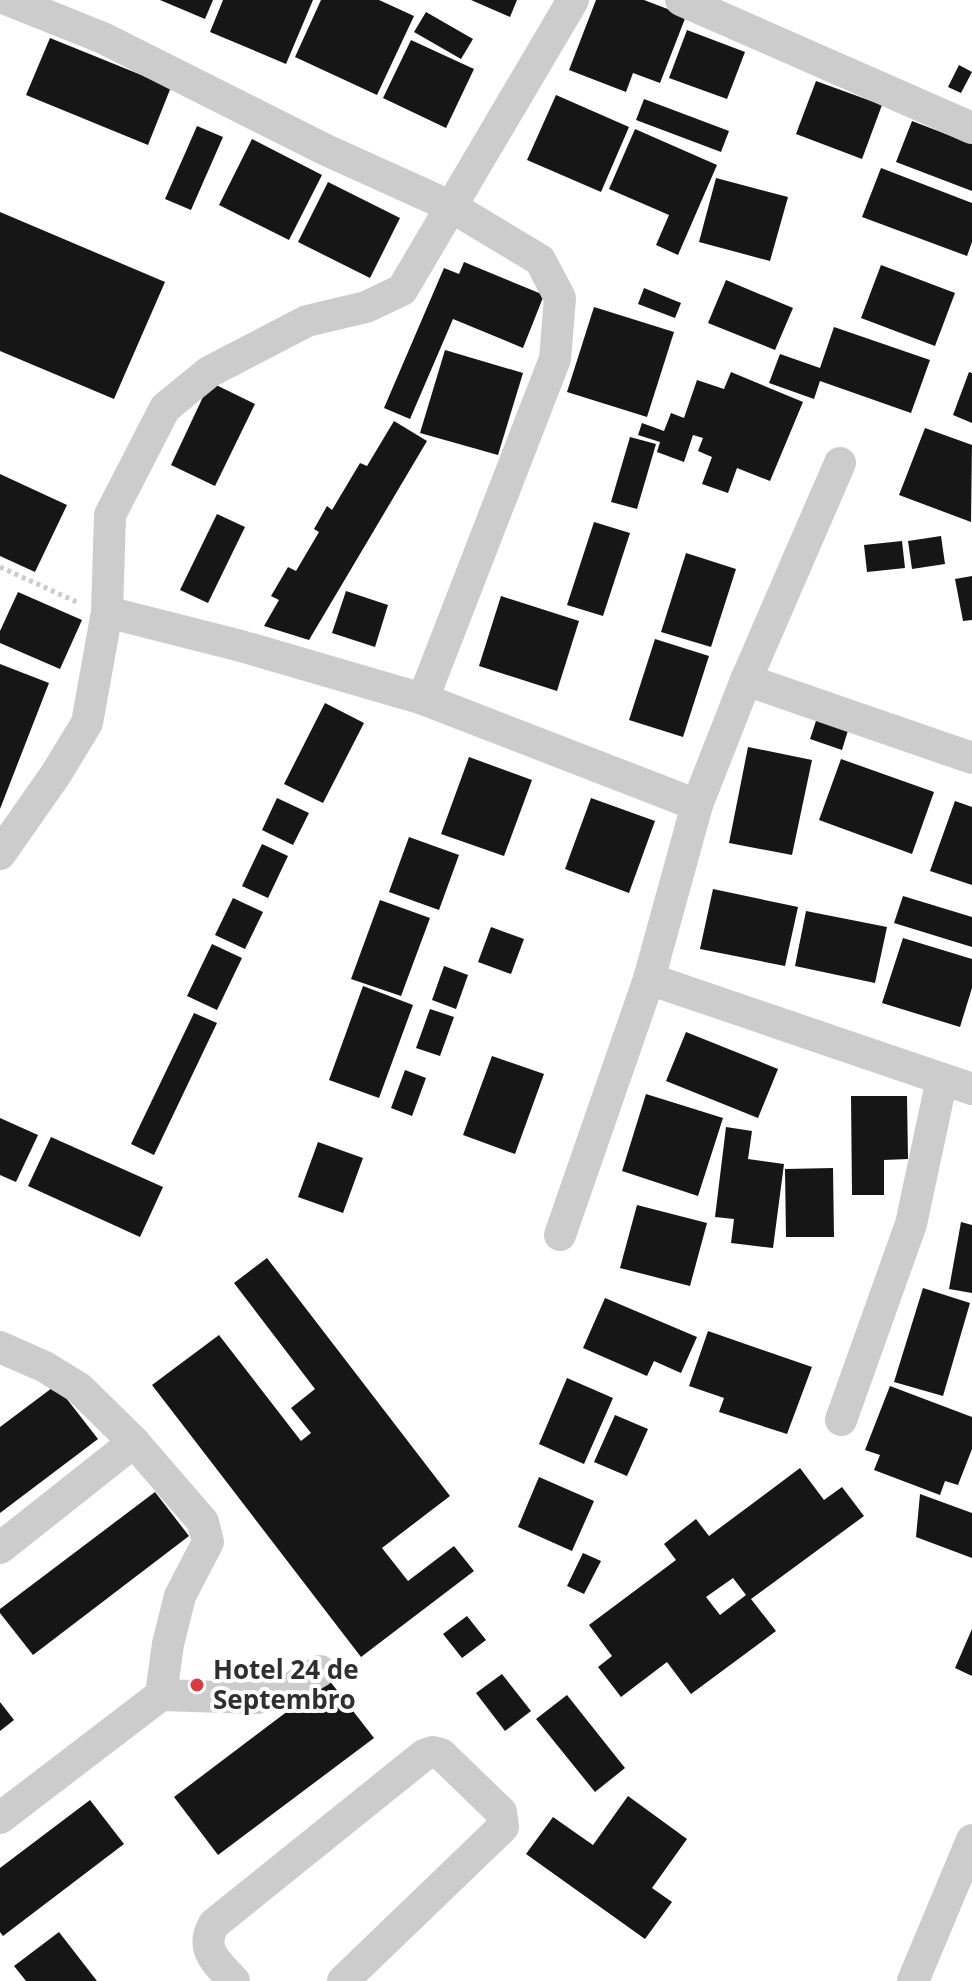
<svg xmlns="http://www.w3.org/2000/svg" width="972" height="1981" font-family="'Open Sans',sans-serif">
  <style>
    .building { fill: #161616; fill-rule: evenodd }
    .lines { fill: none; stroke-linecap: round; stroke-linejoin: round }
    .path { stroke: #ccc; stroke-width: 5; stroke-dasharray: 4 4; stroke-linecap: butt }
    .minor { stroke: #ccc; stroke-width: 32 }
    .poi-dot { fill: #dc3b3d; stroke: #fff; stroke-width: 3 }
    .labels { text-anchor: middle; stroke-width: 8; stroke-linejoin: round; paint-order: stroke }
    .poi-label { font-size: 26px; font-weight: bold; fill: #2f2f2f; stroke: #fff; text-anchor: start }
  </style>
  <rect width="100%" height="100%" fill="#fff"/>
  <g class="building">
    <path d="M160,0H213L205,19Z"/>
    <path d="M223,0H313L286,64L210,32Z"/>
    <path d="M321,0H379L414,16L377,95L295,57Z"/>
    <path d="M471,0H517L510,17Z"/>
    <path d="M596,0H644L686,16L660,83L633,73L626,92L569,70Z"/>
    <path d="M426,12L473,39L461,59L414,32Z"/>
    <path d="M687,30L745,52L727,99L669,78Z"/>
    <path d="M50,38L171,87L148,145L26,95Z"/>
    <path d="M411,40L474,69L446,128L383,98Z"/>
    <path d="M959,65L972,72L961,93L948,87Z"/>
    <path d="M816,81L882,105L862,159L796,134Z"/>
    <path d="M556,95L629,127L601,192L527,160Z"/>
    <path d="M644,99L729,131L721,152L636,120Z"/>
    <path d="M912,121L972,144V191L896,162Z"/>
    <path d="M197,126L223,137L191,210L165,199Z"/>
    <path d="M635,129L717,165L678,255L656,245L669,215L609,189Z"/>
    <path d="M252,139L322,175L289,240L219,205Z"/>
    <path d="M881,168L972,203V242L967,256L862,217Z"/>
    <path d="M716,178L788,197L770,261L699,242Z"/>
    <path d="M328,182L400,218L370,278L298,242Z"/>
    <path d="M0,212L165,282L114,399L0,351Z"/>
    <path d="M464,262L544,295L523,348L453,319L410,419L384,408L444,268L459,274Z"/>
    <path d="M881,265L955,293L935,346L861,318Z"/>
    <path d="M726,280L793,308L775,350L708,323Z"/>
    <path d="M644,288L681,303L675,318L638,304Z"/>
    <path d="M594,307L674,332L647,417L567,392Z"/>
    <path d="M834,327L930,360L911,413L820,381L814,399L769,383L780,354L820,368Z"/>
    <path d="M445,350L523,373L498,455L420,433Z"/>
    <path d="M731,372L803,402L770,481L737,468L728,493L702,484L712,457L698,451L703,438L693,435L684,462L657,452L660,442L638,435L642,423L664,431L671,413L684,418L697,380L724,389Z"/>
    <path d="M969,372L972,373V423L953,415Z"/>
    <path d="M210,382L255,404L215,486L171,465Z"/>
    <path d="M394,421L427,441L309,640L264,626L279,600L271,596L288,567L296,571L319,532L314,529L327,506L332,510L360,463L367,466Z"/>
    <path d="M925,428L972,445L971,522L899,495Z"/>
    <path d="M630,437L656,444L637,509L611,502Z"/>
    <path d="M0,474L67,505L35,572L0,556Z"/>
    <path d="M217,514L245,527L208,603L180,590Z"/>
    <path d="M594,522L630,533L603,616L567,605Z"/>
    <path d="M941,536L945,564L912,569L908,541Z"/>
    <path d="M902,541L905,568L867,572L864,545Z"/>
    <path d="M686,553L736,569L711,647L661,632Z"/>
    <path d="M972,576V620L963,621L955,579Z"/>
    <path d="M346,591L388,605L375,647L332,633Z"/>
    <path d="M18,592L82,620L60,669L0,643V631Z"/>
    <path d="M501,596L579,621L557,691L479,666Z"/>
    <path d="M655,639L709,656L683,737L629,720Z"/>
    <path d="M0,664L49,683L0,809Z"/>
    <path d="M325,703L364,723L323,803L284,784Z"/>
    <path d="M818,715L850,724L842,750L810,739Z"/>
    <path d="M748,747L812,760L792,855L729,843Z"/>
    <path d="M469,757L532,780L504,856L441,834Z"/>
    <path d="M841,759L934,792L912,854L819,820Z"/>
    <path d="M277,798L309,813L293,845L262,830Z"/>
    <path d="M591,798L655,821L629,893L565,869Z"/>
    <path d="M955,801L972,807V885L930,871Z"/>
    <path d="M409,837L459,855L439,910L389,892Z"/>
    <path d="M262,844L288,856L268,898L242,886Z"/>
    <path d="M713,889L798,907L785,966L700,949Z"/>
    <path d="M903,896L972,917V947L894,923Z"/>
    <path d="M233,898L263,912L245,949L215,935Z"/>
    <path d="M380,900L430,918L401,996L351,979Z"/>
    <path d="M806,911L887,927L875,983L795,966Z"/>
    <path d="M491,927L524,939L511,974L478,962Z"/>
    <path d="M903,938L972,959V988L960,1027L882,1003Z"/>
    <path d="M212,944L242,958L217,1010L187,996Z"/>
    <path d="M444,966L468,975L456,1009L432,1000Z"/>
    <path d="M363,986L413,1005L379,1098L329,1080Z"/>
    <path d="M430,1009L454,1017L440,1056L416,1048Z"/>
    <path d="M194,1013L217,1023L154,1155L131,1144Z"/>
    <path d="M686,1032L778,1069L758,1118L666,1081Z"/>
    <path d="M492,1056L544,1074L515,1154L463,1135Z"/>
    <path d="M405,1070L426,1078L412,1116L391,1108Z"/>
    <path d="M646,1094L723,1118L698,1196L622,1171Z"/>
    <path d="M851,1096H907L908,1159L884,1160V1195H852Z"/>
    <path d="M0,1118L38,1135L16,1182L0,1175Z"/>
    <path d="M726,1127L752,1131L748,1159L784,1164L773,1248L731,1243L734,1219L715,1217Z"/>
    <path d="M51,1137L163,1187L140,1237L28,1186Z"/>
    <path d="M318,1142L363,1158L343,1213L298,1197Z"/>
    <path d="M833,1168L834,1237H786L785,1169Z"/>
    <path d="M637,1205L707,1223L690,1286L620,1268Z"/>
    <path d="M961,1222L972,1225V1293L949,1289Z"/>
    <path d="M267,1258L450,1496L382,1548L408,1581L454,1546L474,1571L361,1657L152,1385L219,1335L301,1441L311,1433L291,1408L315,1389L234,1283Z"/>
    <path d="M923,1288L970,1303L943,1396L894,1382Z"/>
    <path d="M605,1298L697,1337L681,1373L654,1361L647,1376L583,1348Z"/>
    <path d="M708,1331L812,1367L787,1434L719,1412L724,1398L689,1386Z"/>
    <path d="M567,1378L613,1398L584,1464L539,1444Z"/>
    <path d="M56,1385L98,1439L0,1513V1427Z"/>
    <path d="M890,1386L972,1417V1449L958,1485L945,1481L940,1495L874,1470L880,1455L865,1450Z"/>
    <path d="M615,1415L648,1429L627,1476L594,1462Z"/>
    <path d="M800,1468L824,1500L842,1487L864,1516L751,1599L776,1631L691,1694L667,1662L621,1697L598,1667L612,1656L589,1625L676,1560L664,1544L696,1519L709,1536ZM733,1578L746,1595L720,1615L706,1597Z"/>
    <path d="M539,1477L594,1501L572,1551L518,1527Z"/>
    <path d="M155,1492L189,1536L33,1655L0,1613V1609Z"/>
    <path d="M920,1494L972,1513V1558L916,1537Z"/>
    <path d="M583,1553L601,1561L584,1594L567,1586Z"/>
    <path d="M467,1616L486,1640L462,1658L443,1634Z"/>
    <path d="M972,1629V1676L955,1668Z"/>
    <path d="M502,1674L531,1711L505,1731L476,1693Z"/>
    <path d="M329,1680L374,1738L218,1855L174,1797Z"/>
    <path d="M567,1695L625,1768L595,1792L536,1719Z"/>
    <path d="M0,1702L14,1720L0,1731Z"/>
    <path d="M628,1796L687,1839L652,1888L672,1902L645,1939L526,1854L553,1817L593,1845Z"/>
    <path d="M90,1800L124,1844L3,1936L0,1932V1868Z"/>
    <path d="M59,1932L97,1981H26L14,1966Z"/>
  </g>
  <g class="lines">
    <path class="path" d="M0,567L79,603"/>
    <g class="minor">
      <path d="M8,0L103,38L326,150L450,206L540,260L560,298L555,359L423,699"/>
      <path d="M681,0L972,128"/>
      <path d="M107,612L241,646L423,699L697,805"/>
      <path d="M746,680L972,758"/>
      <path d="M0,854L56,774L87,723L107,612L110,515L165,408L209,372L307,321L366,307L402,290L573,0"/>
      <path d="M649,979L972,1089"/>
      <path d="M560,1235L649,979L697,805L746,680L840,463"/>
      <path d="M0,1347L45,1367L79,1388L134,1442L203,1522L208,1542L180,1596L168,1644L161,1695L0,1818"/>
      <path d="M841,1420L911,1224L942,1079"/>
      <path d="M0,1548L134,1442"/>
      <path d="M161,1695L258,1698L291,1688L320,1671"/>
      <path d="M234,1981C217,1962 199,1950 214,1924L424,1755L433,1752L441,1754L501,1812L503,1827L343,1981"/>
      <path d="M913,1981L972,1840"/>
    </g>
  </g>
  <circle class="poi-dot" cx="197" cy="1685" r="8"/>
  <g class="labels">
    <g class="poi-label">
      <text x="213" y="1679">Hotel 24 de<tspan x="213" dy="30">Septembro</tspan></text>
    </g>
  </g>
</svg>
